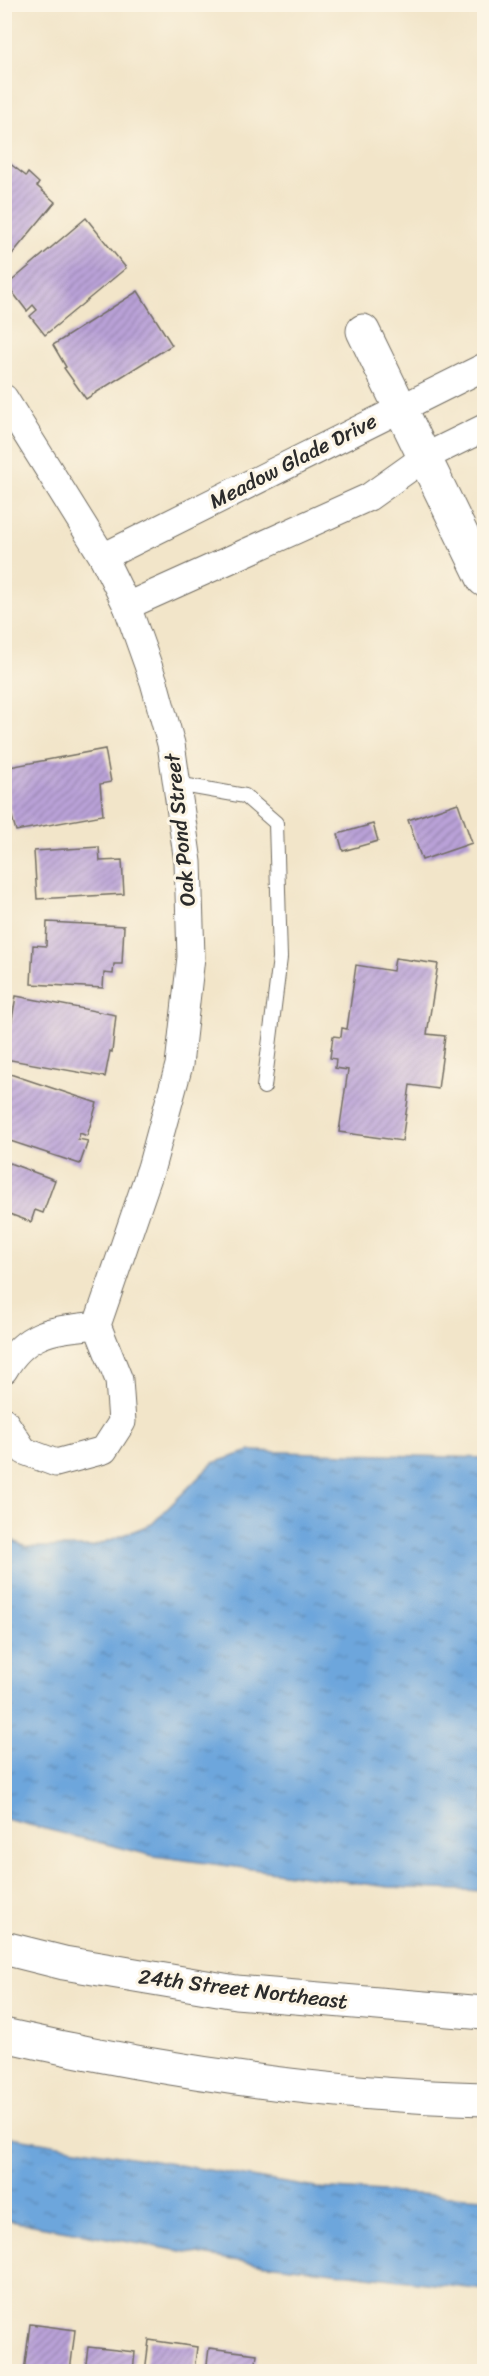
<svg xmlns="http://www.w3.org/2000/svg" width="489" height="2376" font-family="Sriracha,sans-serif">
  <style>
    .water { fill: url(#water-ripples); stroke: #4c6884; stroke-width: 1.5 }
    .building { fill: url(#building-hatch) }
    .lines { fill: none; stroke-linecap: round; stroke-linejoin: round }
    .lane-casing { stroke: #716c62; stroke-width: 16 }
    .street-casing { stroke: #716c62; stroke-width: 29 }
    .secondary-casing { stroke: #716c62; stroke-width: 35 }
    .lane { stroke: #fff; stroke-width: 14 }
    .street { stroke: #fff; stroke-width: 27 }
    .secondary { stroke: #fff; stroke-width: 33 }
    .labels { text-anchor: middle; stroke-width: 6; stroke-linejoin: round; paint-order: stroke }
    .street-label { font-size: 21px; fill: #2b2b2b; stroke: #fcf5e5 }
  </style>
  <defs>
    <pattern id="water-ripples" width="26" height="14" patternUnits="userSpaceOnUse" patternTransform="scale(1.5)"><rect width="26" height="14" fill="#6da6dc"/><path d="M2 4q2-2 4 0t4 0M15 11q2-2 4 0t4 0" fill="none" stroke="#5a87b3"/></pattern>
    <pattern id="building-hatch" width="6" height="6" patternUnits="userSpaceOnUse" patternTransform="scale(1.5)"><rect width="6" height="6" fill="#baa2d8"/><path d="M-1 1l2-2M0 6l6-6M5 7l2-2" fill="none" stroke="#9784af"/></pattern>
  </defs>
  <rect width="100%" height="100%" fill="#fcf5e5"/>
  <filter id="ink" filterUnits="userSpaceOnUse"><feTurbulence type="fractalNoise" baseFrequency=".0167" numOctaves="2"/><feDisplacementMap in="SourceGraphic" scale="12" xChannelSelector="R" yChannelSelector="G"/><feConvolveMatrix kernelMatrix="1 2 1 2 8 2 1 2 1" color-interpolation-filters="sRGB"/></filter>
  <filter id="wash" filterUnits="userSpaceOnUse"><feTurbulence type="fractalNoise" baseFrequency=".008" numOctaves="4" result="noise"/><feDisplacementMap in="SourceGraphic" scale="24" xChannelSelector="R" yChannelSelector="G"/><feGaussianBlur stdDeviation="1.35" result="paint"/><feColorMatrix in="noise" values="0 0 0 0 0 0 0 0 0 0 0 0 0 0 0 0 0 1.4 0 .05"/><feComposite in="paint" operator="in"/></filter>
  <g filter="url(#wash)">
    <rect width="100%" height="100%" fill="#f2e5c9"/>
    <g class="water">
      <path d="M250,1451L484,1458V1891L389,1887L154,1856L5,1819V1537L26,1547H92L152,1524L213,1463Z"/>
      <path d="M5,2136L316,2188L484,2198V2290L232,2260L5,2220Z"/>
    </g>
    <g id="blocks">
      <g class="building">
        <path d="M9,163L26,176L28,173L39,183L37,186L55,202L4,264V169Z"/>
        <path d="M86,218L126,268L45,335L30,316L37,310L33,305L27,311L7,285Z"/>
        <path d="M138,291L172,345L86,399L64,368L66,367L53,345Z"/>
        <path d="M105,749L111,782L100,784L103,815L16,831L8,803L10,802L4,768Z"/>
        <path d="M458,803L472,843L422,860L408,820Z"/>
        <path d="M373,824L378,841L343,851L338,834Z"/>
        <path d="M99,847L100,861L122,860L124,894L37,899L34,851Z"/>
        <path d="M47,922L124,926L122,964H114L113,974L104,973L103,988L31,984L33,945L46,946Z"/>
        <path d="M395,958L438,964L427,1034L445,1036L438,1089L410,1085L402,1141L339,1132L348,1070L335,1068L336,1059L330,1058L333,1036L341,1037L342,1028L347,1029L356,965L393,971Z"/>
        <path d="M16,996L116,1015L112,1052L110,1051L105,1077L5,1059Z"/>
        <path d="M4,1072L97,1103L87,1136L80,1133L78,1139L88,1141L80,1164L4,1139Z"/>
        <path d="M4,1161L55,1180L43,1213L35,1210L31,1222L4,1212Z"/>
        <path d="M30,2324L75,2330L70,2372H24Z"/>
        <path d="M149,2340L197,2347L194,2372H145Z"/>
        <path d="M88,2347L135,2352L133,2372H85Z"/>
        <path d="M209,2348L257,2354L255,2372H206Z"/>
      </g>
    </g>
  </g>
  <g filter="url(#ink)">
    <use href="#blocks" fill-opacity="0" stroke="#716c62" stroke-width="1.5"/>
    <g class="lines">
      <defs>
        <path id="lane" d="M177,784L245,796L276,823L280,958L264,1087"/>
        <g id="street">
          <path d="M4,398L103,557L127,606L154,682L171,744L188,862L191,957L179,1065L151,1168L97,1325L119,1380L122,1422L104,1450L56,1463L24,1451L4,1421"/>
          <path d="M103,557L484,367"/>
          <path d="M127,606L369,497L425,457L484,428"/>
          <path d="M4,1370C27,1330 55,1330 97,1325"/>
        </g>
        <g id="secondary">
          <path d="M363,331L484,580"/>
          <path d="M4,1948L64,1963L236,1992L484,2013"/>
          <path d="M4,2035C161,2071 324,2095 484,2099"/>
        </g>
      </defs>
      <use href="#lane" class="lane-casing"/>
      <use href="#street" class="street-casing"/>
      <use href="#secondary" class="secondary-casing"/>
      <use href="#lane" class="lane"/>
      <use href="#street" class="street"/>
      <use href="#secondary" class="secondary"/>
    </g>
  </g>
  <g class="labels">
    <g class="street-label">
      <text transform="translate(293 461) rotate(-27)" y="7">Meadow Glade Drive</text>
      <text transform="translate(180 830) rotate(-96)" y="7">Oak Pond Street</text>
      <text transform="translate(243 1989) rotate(7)" y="7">24th Street Northeast</text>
    </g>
  </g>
  <rect width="489" height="2376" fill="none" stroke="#fcf5e5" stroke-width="24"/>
</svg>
